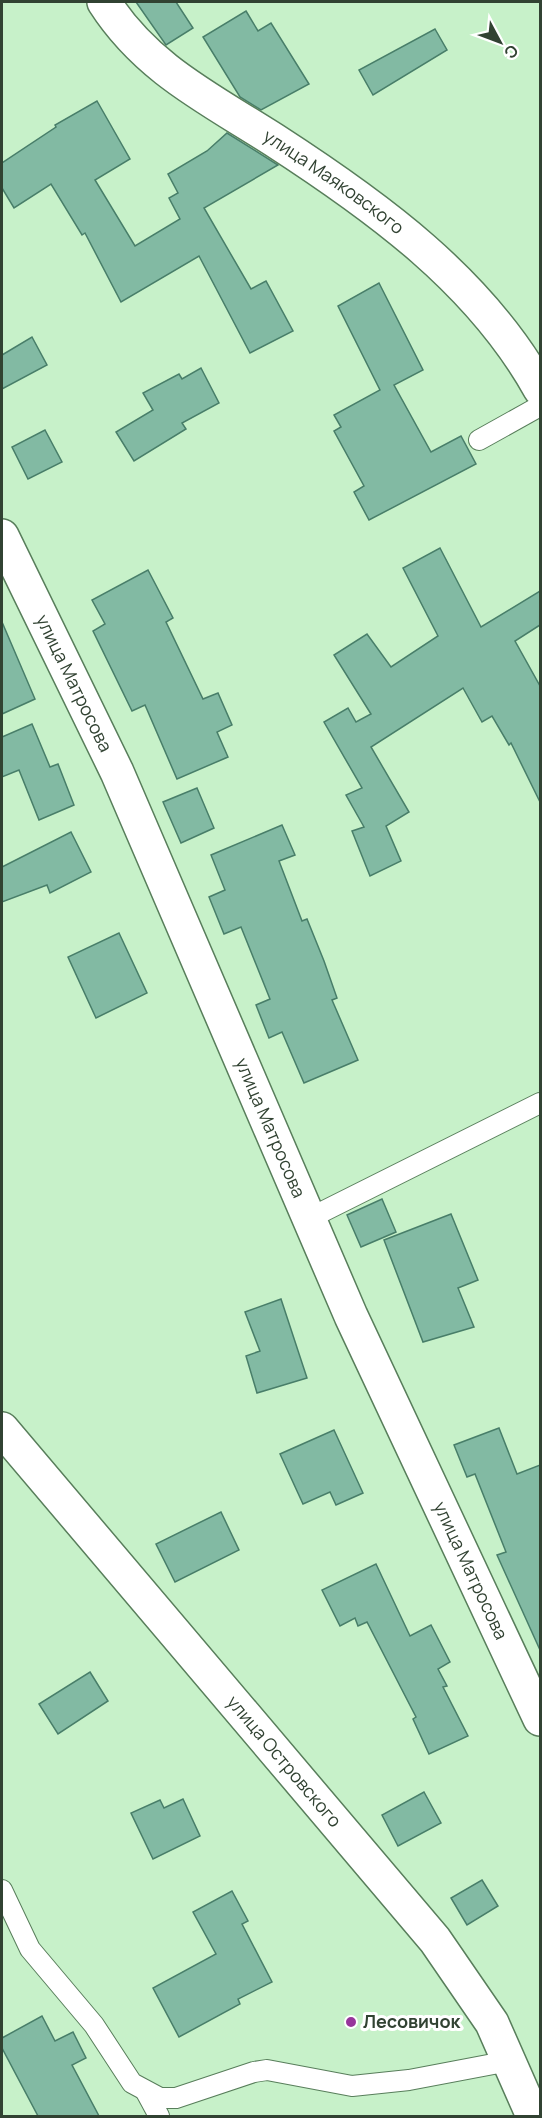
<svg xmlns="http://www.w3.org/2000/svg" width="542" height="2118" font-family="Manrope,sans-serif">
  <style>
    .building { fill: #82baa3; stroke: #487e69; stroke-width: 1.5 }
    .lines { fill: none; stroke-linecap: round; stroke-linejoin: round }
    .service-casing { stroke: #587e5b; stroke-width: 22 }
    .minor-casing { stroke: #587e5b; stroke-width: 36 }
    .tertiary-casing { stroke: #587e5b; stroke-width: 36 }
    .service { stroke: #fff; stroke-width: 20 }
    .minor { stroke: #fff; stroke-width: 33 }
    .tertiary { stroke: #fff; stroke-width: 33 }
    .poi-dot { fill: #97359b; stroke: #fff; stroke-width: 2 }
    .labels { text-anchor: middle; stroke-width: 6; stroke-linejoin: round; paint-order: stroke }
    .street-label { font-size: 18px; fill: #314232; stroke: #fff }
    .poi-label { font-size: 18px; font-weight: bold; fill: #314232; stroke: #fff; text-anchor: start }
  </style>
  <rect width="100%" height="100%" fill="#c7f1c9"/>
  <g class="building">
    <path d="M136,2H176L193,28L166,45Z"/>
    <path d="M246,11L258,31L271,23L309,84L261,110L240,97L203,37Z"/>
    <path d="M435,29L447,50L373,95L359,70Z"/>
    <path d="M97,101L130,159L95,180L135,246L180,219L169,198L178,193L168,174L207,151L227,133L278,165L204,208L251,289L266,281L293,331L250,353L199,256L121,302L85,233L82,235L51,184L14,208L2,188V163L56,127L55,125Z"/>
    <path d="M379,283L423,370L394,385L431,452L461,436L476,464L369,520L354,492L364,486L334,431L341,427L334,415L380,390L338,306Z"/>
    <path d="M32,337L47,365L2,389V355Z"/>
    <path d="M201,368L219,403L182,423L186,429L134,461L116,432L153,410L143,393L179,374L182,379Z"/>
    <path d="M45,430L62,462L28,479L12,447Z"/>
    <path d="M440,548L481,627L540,591V625L515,641L540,686V802L511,743L509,745L492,716L482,722L463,688L371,747L409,812L386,826L401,861L370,876L352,831L364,827L346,795L362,788L324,722L348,708L356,722L371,714L334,655L367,634L391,667L438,636L403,568Z"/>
    <path d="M148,570L173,618L166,622L203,699L218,693L232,725L217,732L228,757L177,779L145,705L132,711L93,631L105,624L92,600Z"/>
    <path d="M2,622L35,699L2,714Z"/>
    <path d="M32,724L50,767L58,764L74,805L39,820L19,770L2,777V737Z"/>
    <path d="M197,788L214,828L181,843L163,802Z"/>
    <path d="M282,825L295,855L279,861L302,921L307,919L324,961L337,998L332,1000L358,1060L304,1083L282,1032L269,1038L256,1005L270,999L241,927L224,934L209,897L225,890L211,855Z"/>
    <path d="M71,832L91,872L50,893L47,885L2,902V867Z"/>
    <path d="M119,933L147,993L96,1018L68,957Z"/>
    <path d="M382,1199L396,1232L361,1247L347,1215Z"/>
    <path d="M451,1214L478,1280L458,1288L474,1327L423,1342L384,1240Z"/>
    <path d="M281,1299L307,1378L257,1393L246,1356L260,1351L245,1312Z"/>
    <path d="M499,1428L517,1474L540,1465V1650L497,1555L506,1552L475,1474L467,1477L454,1445Z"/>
    <path d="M334,1430L363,1493L336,1505L330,1492L303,1504L280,1454Z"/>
    <path d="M221,1512L239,1550L175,1582L156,1544Z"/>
    <path d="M376,1564L410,1636L431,1625L450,1662L438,1669L447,1686L443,1687L468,1736L429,1754L413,1719L416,1717L367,1622L358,1626L355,1618L340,1626L322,1590Z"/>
    <path d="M90,1672L108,1701L58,1734L39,1704Z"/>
    <path d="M424,1792L441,1823L398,1846L382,1815Z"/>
    <path d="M183,1799L200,1836L153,1859L131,1813L160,1800L164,1808Z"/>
    <path d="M482,1880L498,1906L467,1925L451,1898Z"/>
    <path d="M232,1891L248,1921L242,1924L272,1982L238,1999L240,2004L179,2037L153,1988L216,1954L193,1912Z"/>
    <path d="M42,2016L55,2041L73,2032L86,2058L72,2065L99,2116H38L2,2048V2038Z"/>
  </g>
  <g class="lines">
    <defs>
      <g id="service">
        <path d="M479,440L540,406"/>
        <path d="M310,1218L540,1103"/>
        <path d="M2,1890L30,1949L94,2025L132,2083L160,2098H176L254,2072L267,2070L352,2086L409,2080L509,2061"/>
        <path d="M146,2092L159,2116"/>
      </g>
      <g id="minor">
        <path id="s1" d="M104,2C147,69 210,99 274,140C376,206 480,281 540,389"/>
        <path id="s2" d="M2,536L117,772L351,1316L540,1719"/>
      </g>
      <g id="tertiary">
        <path id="s3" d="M2,1429L435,1940L492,2023L533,2116"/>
      </g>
    </defs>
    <use href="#service" class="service-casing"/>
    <use href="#minor" class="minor-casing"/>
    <use href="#tertiary" class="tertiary-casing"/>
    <use href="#service" class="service"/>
    <use href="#minor" class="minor"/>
    <use href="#tertiary" class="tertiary"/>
  </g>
  <circle class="poi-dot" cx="351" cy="2022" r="6"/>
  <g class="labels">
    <g class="street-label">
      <text dy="6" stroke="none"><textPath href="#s1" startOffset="294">улица Маяковского</textPath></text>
      <text dy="6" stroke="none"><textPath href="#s2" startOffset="164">улица Матросова</textPath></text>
      <text dy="6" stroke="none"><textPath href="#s2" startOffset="650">улица Матросова</textPath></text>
      <text dy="6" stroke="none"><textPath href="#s2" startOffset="1136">улица Матросова</textPath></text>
      <text dy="6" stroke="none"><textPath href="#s3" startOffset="436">улица Островского</textPath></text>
    </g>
    <g class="poi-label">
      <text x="363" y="2028">Лесовичок</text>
    </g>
  </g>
  <rect width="542" height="2118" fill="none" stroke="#314232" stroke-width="6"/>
  <g transform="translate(500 42) rotate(131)" stroke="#ffffff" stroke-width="4.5" paint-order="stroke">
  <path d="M0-4.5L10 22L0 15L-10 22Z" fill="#314232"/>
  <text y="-9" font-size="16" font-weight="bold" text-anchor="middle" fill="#314232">С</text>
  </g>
</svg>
